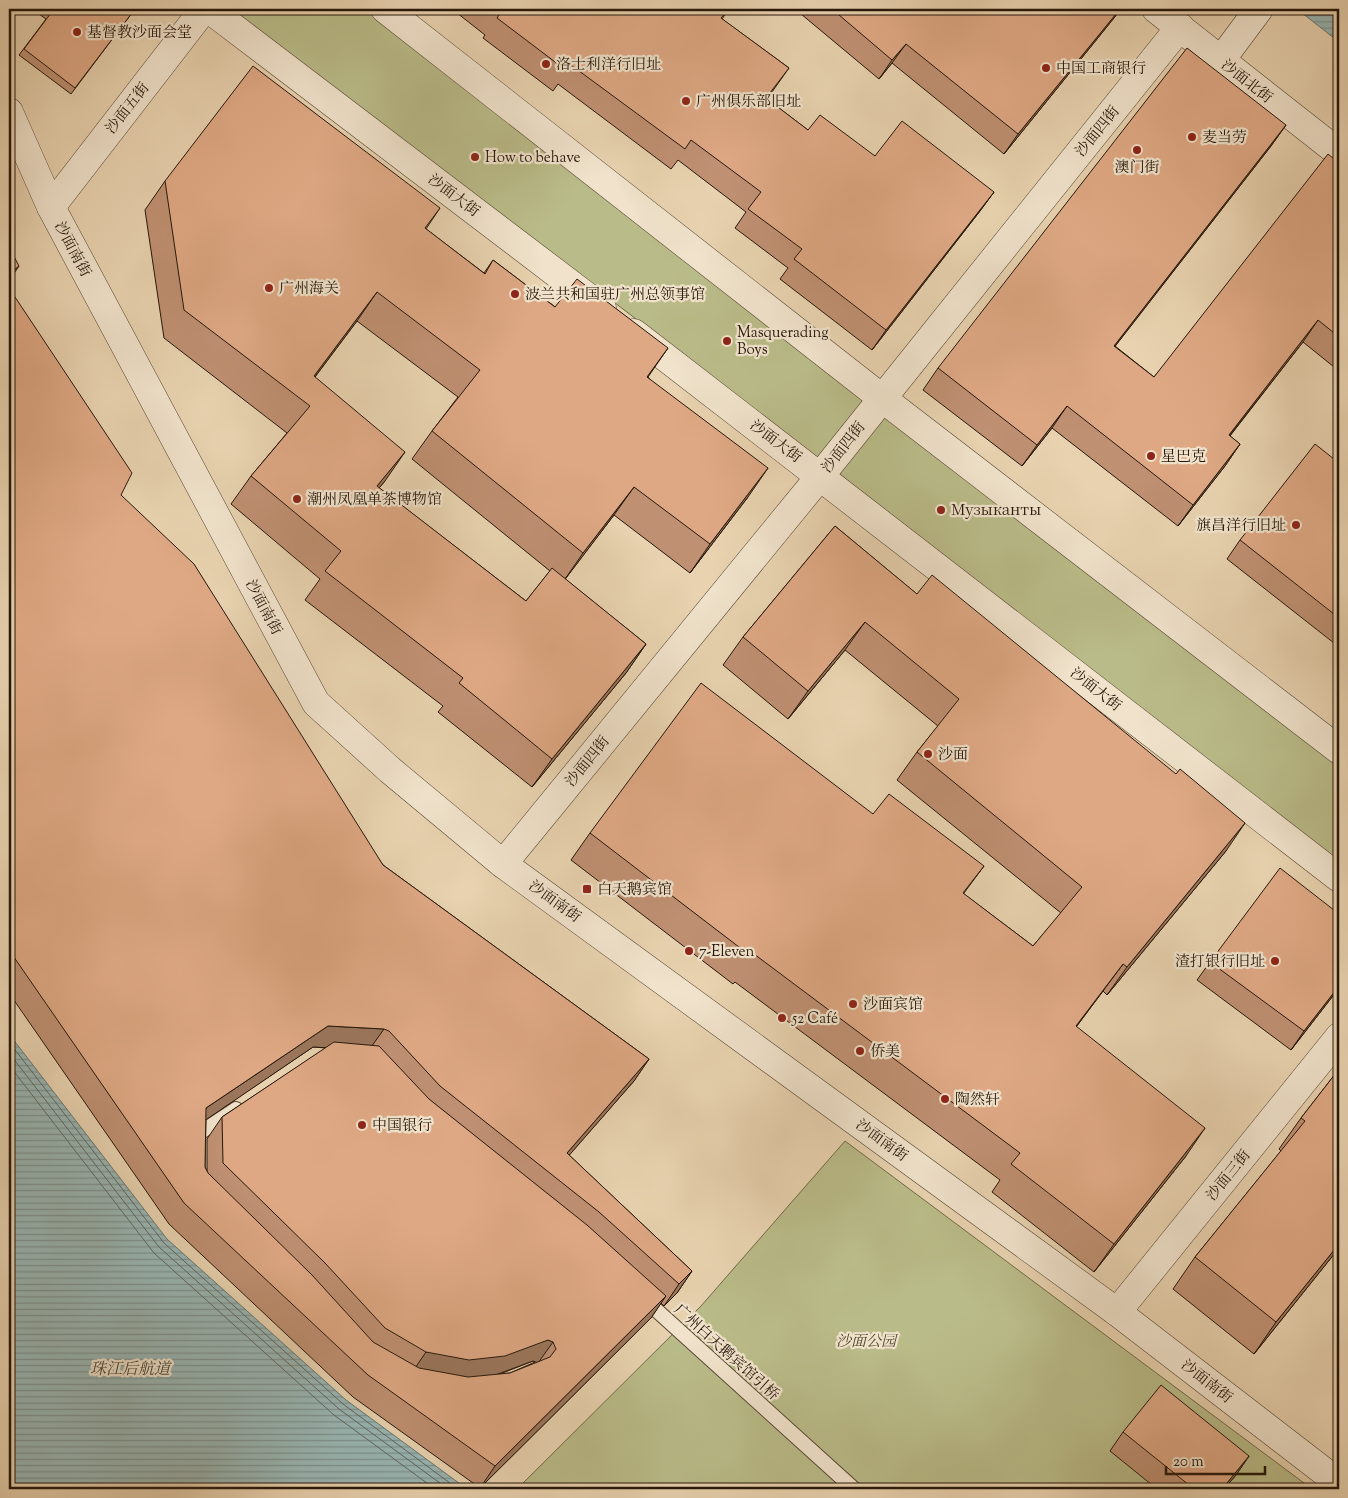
<svg xmlns="http://www.w3.org/2000/svg" width="1348" height="1498" font-family="'Sorts Mill Goudy','Noto Serif SC',serif">
  <style>
    .park { fill: #b9bb88; stroke: #706949 }
    .water { fill: url(#water-rules); stroke: #6b7670 }
    .lines { fill: none; stroke-linecap: round; stroke-linejoin: round }
    .shore { stroke: #60665f; stroke-width: 1 }
    .lane-casing { stroke: #564633; stroke-width: 16 }
    .street-casing { stroke: #564633; stroke-width: 29 }
    .lane { stroke: #f0e2cb; stroke-width: 14 }
    .street { stroke: #f0e2cb; stroke-width: 28 }
    .wall { fill: #bf9072; stroke: #26170a; fill-rule: evenodd }
    .shaded-wall { fill: #9b765c; stroke: #26170a }
    .building { fill: #dea884; stroke: #26170a }
    .poi-dot { fill: #8f2418; stroke: #f0e2cb; stroke-width: 2 }
    .labels { text-anchor: middle; stroke-width: 4.5; stroke-linejoin: round; paint-order: stroke }
    .poi-label { font-size: 15px; fill: #26170a; stroke: #f0e2cb; text-anchor: start }
    .street-label { font-size: 15px; fill: #26170a; stroke: #f0e2cb }
    .park-label { font-size: 15px; font-style: italic; fill: #524830; stroke: #f0e2cb }
    .water-label { font-size: 16px; font-style: italic; fill: #48473d; stroke: #f0e2cb }
  </style>
  <defs>
    <pattern id="water-rules" width="6" height="5" patternUnits="userSpaceOnUse" patternTransform="scale(1.25)"><rect width="6" height="5" fill="#99b6b4"/><path d="M0 2.5h6" fill="none" stroke="#7d9391"/></pattern>
  </defs>
  <rect width="100%" height="100%" fill="#e8d2af"/>
  <filter id="stains"><feTurbulence type="fractalNoise" baseFrequency=".004" numOctaves="4"/><feColorMatrix values="0 0 0 0 .2 0 0 0 0 .09 0 0 0 0 .02 0 0 0 .5 -.17"/></filter>
  <radialGradient id="worn" r=".72"><stop offset=".6" stop-color="#630" stop-opacity="0"/><stop offset="1" stop-color="#630" stop-opacity=".3"/></radialGradient>
  <g class="park">
    <path d="M230,9H376L868,400L822,461Z"/>
    <path d="M883,411L1339,761V863L837,472Z"/>
    <path d="M845,1141L1312,1489H517L701,1306Z"/>
  </g>
  <g class="water">
    <path d="M1297,9H1339V42Z"/>
    <path d="M9,1034L167,1239L346,1400L467,1489H9Z"/>
  </g>
  <g class="lines">
    <g class="shore">
      <path d="M9,1042L164,1243L343,1404L458,1489"/>
      <path d="M9,1053L159,1247L339,1409L448,1489"/>
      <path d="M9,1065L154,1253L334,1415L435,1489"/>
    </g>
    <defs>
      <g id="lane">
        <path d="M198,1142V1134L236,1109"/>
        <path d="M643,1298L854,1489"/>
      </g>
      <g id="street">
        <path d="M209,9L602,308"/>
        <path d="M385,9L883,399L1339,750"/>
        <path d="M1156,9L1339,153"/>
        <path d="M1221,60L1259,9"/>
        <path d="M9,112L51,207L316,703L390,770L503,864L1117,1312L1339,1483"/>
        <path d="M51,207L204,9"/>
        <path d="M634,333L1339,878"/>
        <path d="M503,864L821,475L1180,27"/>
        <path d="M1117,1312L1339,1037"/>
      </g>
    </defs>
    <use href="#lane" class="lane-casing"/>
    <use href="#street" class="street-casing"/>
    <use href="#lane" class="lane"/>
    <use href="#street" class="street"/>
  </g>
  <g class="wall">
    <path d="M32,9H135L71,94L19,55L46,19Z"/>
    <path d="M452,9H729L722,19L789,68L767,99L808,130L875,156L994,192L980,211L872,350L780,279L788,268L735,228L746,212L678,160L671,169L558,84L553,91L483,38L485,35Z"/>
    <path d="M795,9H1121L1114,18L1004,154L892,63L879,79Z"/>
    <path d="M1286,125L1271,146L1115,346L1154,377L1339,163V371L1303,342L1230,436L1240,444L1225,466L1178,526L1052,428L1022,466L923,390L938,368Z"/>
    <path d="M165,181L440,208L426,229L484,273L493,260L648,377L748,497L690,573L614,515L565,579L646,644L626,673L532,787L438,712L443,706L305,600L320,579L231,504L251,476L287,433L164,338L145,210ZM357,321L458,397L432,431L412,459L550,571L526,601L379,488L385,481L315,377Z"/>
    <path d="M9,288L121,495L383,865L649,1059L634,1081L569,1155L692,1271L677,1293L664,1306L661,1303L651,1318L480,1488L353,1397L169,1224L9,993ZM313,1047L326,1048L222,1117L207,1139V1171L205,1167L206,1119ZM533,1361L535,1362L510,1373L500,1374Z"/>
    <path d="M1339,463V647L1227,559L1240,540Z"/>
    <path d="M835,526L1226,851L1107,995L1103,991L1076,1027L1186,1156L1094,1272L992,1192L1000,1180L735,982L733,984L571,860L590,833L964,894L1033,946L1061,913L897,780L917,752L938,726L845,650L788,719L723,665L743,637Z"/>
    <path d="M1210,962L1339,988L1291,1050L1197,980Z"/>
    <path d="M1339,1069V1248L1254,1354L1173,1289L1195,1257L1281,1151L1279,1149L1301,1118Z"/>
    <path d="M1123,1432L1249,1456L1236,1475L1224,1489H1157L1110,1451Z"/>
  </g>
  <g class="shaded-wall">
    <path d="M1120,9H1121L1114,18L1004,154L1018,134Z"/>
    <path d="M906,44L892,63L879,79L892,60Z"/>
    <path d="M1286,125L1271,146L1099,367L1114,346Z"/>
    <path d="M994,192L980,211L872,350L886,330Z"/>
    <path d="M19,266L9,281V274Z"/>
    <path d="M377,292L357,321L299,398L314,376Z"/>
    <path d="M1318,320L1303,342L1213,457L1229,435Z"/>
    <path d="M668,348L648,377L626,405L647,377Z"/>
    <path d="M1067,406L1052,428L1022,466L1037,445Z"/>
    <path d="M1240,444L1225,466L1178,526L1193,505Z"/>
    <path d="M405,452L385,481L357,514L377,486Z"/>
    <path d="M768,468L748,497L690,573L710,544Z"/>
    <path d="M634,487L614,515L563,582L583,553Z"/>
    <path d="M865,622L845,650L788,719L808,691Z"/>
    <path d="M646,644L626,673L532,787L552,759Z"/>
    <path d="M1245,823L1226,851L1107,995L1127,967Z"/>
    <path d="M984,866L964,893L943,921L963,893Z"/>
    <path d="M1123,964L1103,991L1056,1054L1076,1026Z"/>
    <path d="M1339,986V988L1291,1050L1304,1031Z"/>
    <path d="M328,1026L384,1029L369,1050L313,1047L191,1130L206,1108Z"/>
    <path d="M649,1059L634,1081L552,1175L567,1153Z"/>
    <path d="M1205,1128L1186,1156L1094,1272L1114,1244Z"/>
    <path d="M1339,1244V1248L1254,1354L1276,1322Z"/>
    <path d="M692,1271L677,1293L664,1306L679,1284Z"/>
    <path d="M666,1296L651,1318L480,1488L495,1466Z"/>
    <path d="M548,1340L553,1342L538,1363L533,1361L490,1377L454,1381L411,1374L426,1352Z"/>
    <path d="M1249,1456L1236,1475L1224,1489H1222Z"/>
  </g>
  <g class="building">
    <path d="M45,9H135L75,88L24,49L51,13Z"/>
    <path d="M491,9H729L721,18L789,68L766,98L808,130L820,115L875,156L902,121L994,192L886,330L794,259L802,249L748,209L761,192L691,140L685,149L571,65L567,71L497,18L499,15Z"/>
    <path d="M832,9H1120L1018,134L906,44L892,60Z"/>
    <path d="M1187,48L1286,125L1114,346L1154,377L1328,154L1339,163V337L1318,320L1229,435L1240,444L1193,505L1067,406L1037,445L938,368Z"/>
    <path d="M253,66L440,208L425,228L485,274L493,260L555,307L577,279L668,348L647,377L768,468L710,544L634,487L583,553L432,431L480,370L377,292L314,376L405,452L377,486L526,601L552,568L646,644L552,759L459,683L463,678L325,571L341,551L251,476L310,406L184,310L165,181Z"/>
    <path d="M9,247L19,266L9,274Z"/>
    <path d="M9,288L132,473L121,495L194,564L383,865L649,1059L567,1153L692,1271L679,1284L599,1212L440,1086L389,1031L384,1029L328,1026L206,1108L205,1167L208,1173L312,1275L373,1342L419,1368L468,1377L510,1373L550,1357L556,1349L553,1342L548,1340L505,1356L469,1360L426,1352L385,1328L325,1263L223,1163L222,1117L334,1042L379,1046L429,1099L587,1225L666,1296L495,1466L368,1375L184,1203L9,950Z"/>
    <path d="M1315,444L1339,463V618L1240,540Z"/>
    <path d="M835,526L917,594L932,575L1176,774L1180,769L1245,823L1127,967L1123,964L1076,1026L1205,1128L1114,1244L1011,1164L1020,1153L754,954L752,957L590,833L701,683L873,814L889,794L984,866L963,893L1033,946L1082,887L917,752L959,699L865,622L808,691L743,637Z"/>
    <path d="M1280,868L1339,914V986L1304,1031L1210,962Z"/>
    <path d="M1339,1069V1244L1276,1322L1195,1257L1305,1121L1301,1118Z"/>
    <path d="M1161,1385L1249,1456L1222,1489H1194L1123,1432Z"/>
  </g>
  <g class="poi-dot">
    <circle cx="77" cy="32" r="5"/>
    <circle cx="546" cy="64" r="5"/>
    <circle cx="1046" cy="68" r="5"/>
    <circle cx="686" cy="101" r="5"/>
    <circle cx="1192" cy="137" r="5"/>
    <circle cx="1137" cy="150" r="5"/>
    <circle cx="475" cy="157" r="5"/>
    <circle cx="269" cy="288" r="5"/>
    <circle cx="515" cy="294" r="5"/>
    <circle cx="727" cy="341" r="5"/>
    <circle cx="1151" cy="456" r="5"/>
    <circle cx="297" cy="499" r="5"/>
    <circle cx="941" cy="510" r="5"/>
    <circle cx="1296" cy="525" r="5"/>
    <circle cx="928" cy="754" r="5"/>
    <rect x="582" y="884" width="10" height="10" rx="2.5"/>
    <circle cx="689" cy="951" r="5"/>
    <circle cx="1275" cy="961" r="5"/>
    <circle cx="853" cy="1004" r="5"/>
    <circle cx="782" cy="1018" r="5"/>
    <circle cx="860" cy="1051" r="5"/>
    <circle cx="945" cy="1099" r="5"/>
    <circle cx="362" cy="1125" r="5"/>
  </g>
  <g class="labels">
    <g class="poi-label">
      <text x="87" y="37">基督教沙面会堂</text>
      <text x="556" y="69">洛士利洋行旧址</text>
      <text x="1056" y="73">中国工商银行</text>
      <text x="696" y="106">广州俱乐部旧址</text>
      <text x="1202" y="142">麦当劳</text>
      <text x="485" y="162">How to behave</text>
      <text x="1137" y="172" text-anchor="middle">澳门街</text>
      <text x="279" y="293">广州海关</text>
      <text x="525" y="299">波兰共和国驻广州总领事馆</text>
      <text x="737" y="337">Masquerading<tspan x="737" dy="17">Boys</tspan></text>
      <text x="1161" y="461">星巴克</text>
      <text x="307" y="504">潮州凤凰单茶博物馆</text>
      <text x="951" y="515">Музыканты</text>
      <text x="1286" y="530" text-anchor="end">旗昌洋行旧址</text>
      <text x="938" y="759">沙面</text>
      <text x="597" y="894">白天鹅宾馆</text>
      <text x="699" y="956">7-Eleven</text>
      <text x="1265" y="966" text-anchor="end">渣打银行旧址</text>
      <text x="863" y="1009">沙面宾馆</text>
      <text x="792" y="1023">52 Café</text>
      <text x="870" y="1056">侨美</text>
      <text x="955" y="1104">陶然轩</text>
      <text x="372" y="1130">中国银行</text>
    </g>
    <g class="street-label">
      <text transform="translate(1247 81) rotate(38)" y="5">沙面北街</text>
      <text transform="translate(127 108) rotate(-52)" y="5">沙面五街</text>
      <text transform="translate(1097 131) rotate(-51)" y="5">沙面四街</text>
      <text transform="translate(454 195) rotate(37)" y="5">沙面大街</text>
      <text transform="translate(73 249) rotate(62)" y="5">沙面南街</text>
      <text transform="translate(776 441) rotate(37)" y="5">沙面大街</text>
      <text transform="translate(843 447) rotate(-52)" y="5">沙面四街</text>
      <text transform="translate(264 607) rotate(62)" y="5">沙面南街</text>
      <text transform="translate(1096 689) rotate(38)" y="5">沙面大街</text>
      <text transform="translate(587 761) rotate(-51)" y="5">沙面四街</text>
      <text transform="translate(555 901) rotate(36)" y="5">沙面南街</text>
      <text transform="translate(882 1140) rotate(36)" y="5">沙面南街</text>
      <text transform="translate(1228 1175) rotate(-51)" y="5">沙面三街</text>
      <text transform="translate(727 1352) rotate(42)" y="5">广州白天鹅宾馆引桥</text>
      <text transform="translate(1207 1381) rotate(38)" y="5">沙面南街</text>
    </g>
    <g class="park-label">
      <text x="866" y="1346">沙面公园</text>
    </g>
    <g class="water-label">
      <text x="130" y="1374">珠江后航道</text>
    </g>
  </g>
  <rect width="1348" height="1498" fill="none" stroke="#e8d2af" stroke-width="30"/>
  <rect x="10" y="10" width="1328" height="1478" fill="none" stroke="#26170a" stroke-width="2.5"/>
  <rect x="15" y="15" width="1318" height="1468" fill="none" stroke="#26170a"/>
  <path d="M1166 1466v8h99v-8" fill="none" stroke="#26170a" stroke-width="2.5"/>
  <text x="1173" y="1466" font-size="15" fill="#26170a" stroke="#f0e2cb" stroke-width="4" paint-order="stroke">20 m</text>
  <rect width="100%" height="100%" filter="url(#stains)"/>
  <rect width="100%" height="100%" fill="url(#worn)"/>
</svg>
